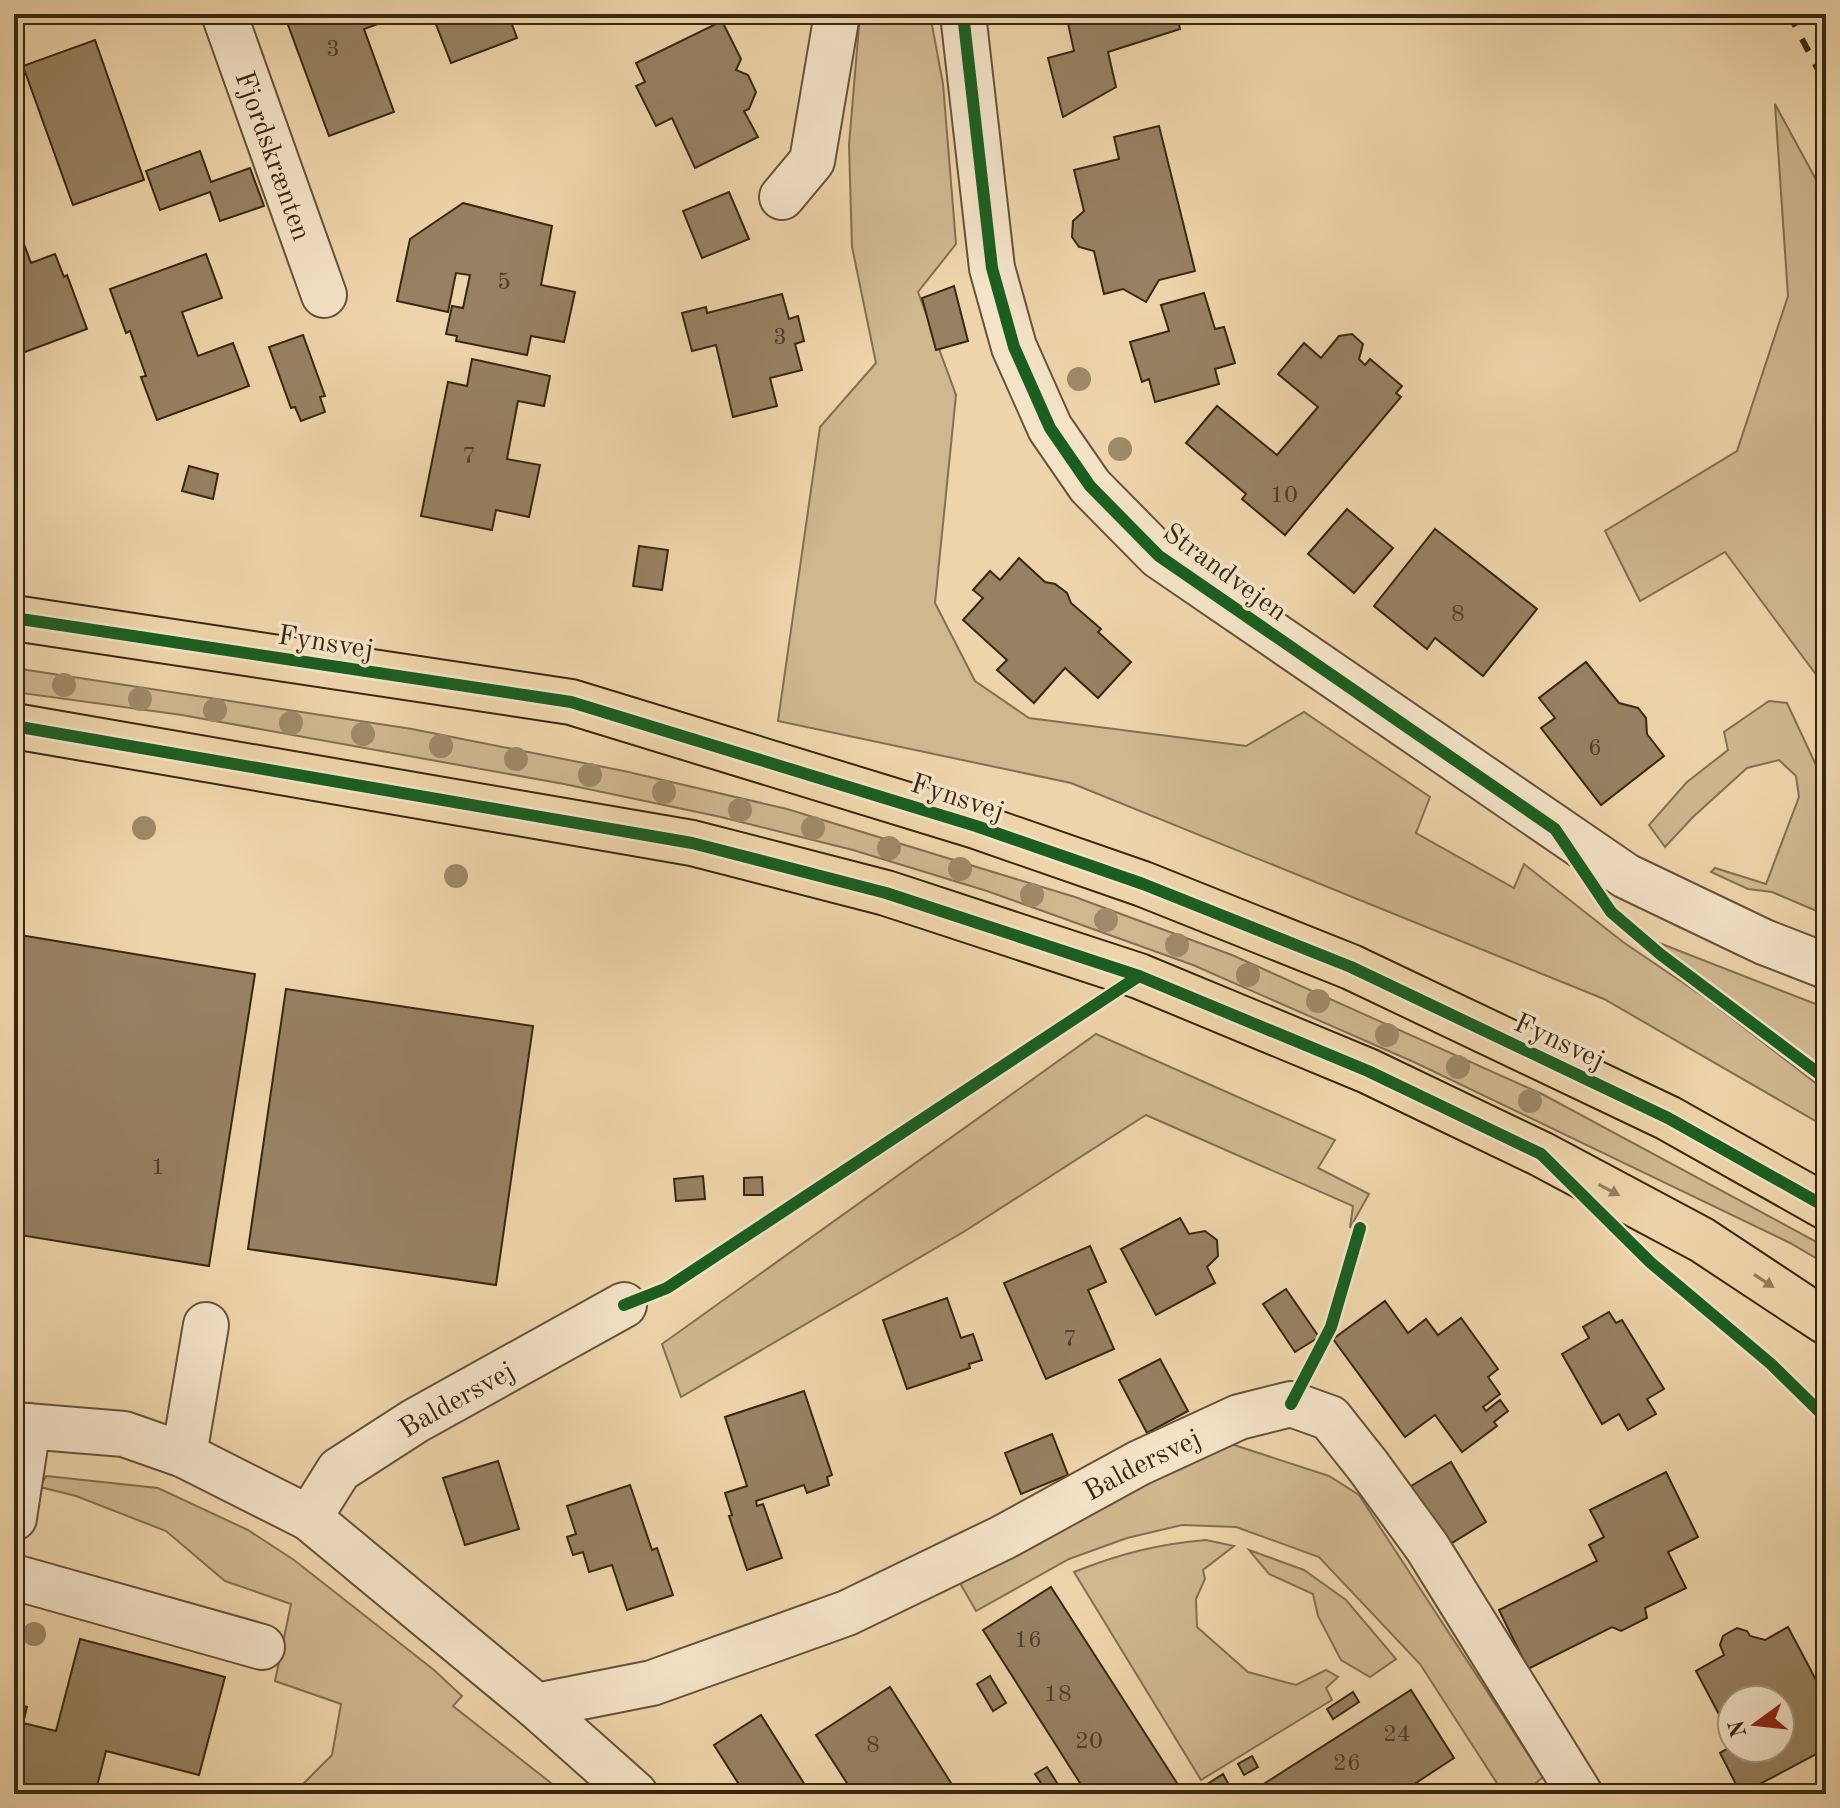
<svg xmlns="http://www.w3.org/2000/svg" width="1840" height="1808" font-family="'Old Standard TT',serif">
  <style>
    .green { fill: #cfb790; stroke: #846f52; stroke-width: 2 }
    .building { fill: #978162; stroke: #382713; stroke-width: 2 }
    .lines { fill: none; stroke-linecap: round; stroke-linejoin: round }
    .minor-casing { stroke: #665239; stroke-width: 48 }
    .major-casing { stroke: #382713; stroke-width: 48 }
    .minor { stroke: #f4e3c8; stroke-width: 44 }
    .major { stroke: #eed4aa; stroke-width: 44 }
    .rail { stroke: #382713; stroke-width: 6; stroke-dasharray: 14 14; stroke-linecap: butt }
    .cycleway-casing { stroke: #f4e3c8; stroke-width: 17 }
    .cycleway { stroke: #1b5e20; stroke-width: 12 }
    .tree { fill: #9f8968 }
    .oneway { fill: #937e5e }
    .labels { text-anchor: middle; stroke-width: 7; stroke-linejoin: round; paint-order: stroke }
    .number-label { font-size: 24px; fill: #503e27 }
    .street-label { font-size: 28px; fill: #382713; stroke: #f4e3c8 }
  </style>
  <rect width="100%" height="100%" fill="#eed4aa"/>
  <filter id="stains"><feTurbulence type="fractalNoise" baseFrequency=".0025" numOctaves="4"/><feColorMatrix values="0 0 0 0 .2 0 0 0 0 .09 0 0 0 0 .02 0 0 0 .5 -.17"/></filter>
  <radialGradient id="worn" r=".72"><stop offset=".6" stop-color="#630" stop-opacity="0"/><stop offset="1" stop-color="#630" stop-opacity=".3"/></radialGradient>
  <g class="green">
    <path d="M860,14H930L943,84L956,244L918,292L956,395L935,603L975,681L1029,718L1246,746L1304,712L1430,797L1416,833L1514,888L1524,864L1623,942L1707,999L1826,1091V1127L1604,999L1071,783L778,721L820,427L876,363L852,247L849,145Z"/>
    <path d="M1775,104L1826,198V688L1725,552L1640,601L1605,531L1737,451L1788,296Z"/>
    <path d="M14,668L412,729L624,771L787,809L1075,897L1232,955L1542,1094L1826,1247V1264L1790,1243L1416,1063L1193,965L987,891L853,850L721,817L564,784L182,715L14,692Z"/>
    <path d="M1769,701L1787,703L1815,763L1826,732V915L1772,892L1748,889L1711,872L1715,868L1766,884L1799,797L1796,776L1779,760L1747,768L1693,817L1665,847L1649,825L1687,782L1728,750L1724,732Z"/>
    <path d="M1654,941L1826,1008V1070Z"/>
    <path d="M1096,1034L1335,1140L1318,1168L1369,1194L1350,1228L1353,1206L1146,1115L965,1231L681,1397L662,1344Z"/>
    <path d="M1225,1442L1329,1476L1359,1495L1543,1777L1523,1794H1504L1420,1664L1319,1557L1236,1527L1182,1525L1127,1538L1069,1559L976,1611L957,1578Z"/>
    <path d="M46,1476L158,1488L248,1530L294,1560L434,1670L462,1696L453,1706L565,1794H293L332,1755L341,1704L275,1681L291,1604L225,1581L166,1531L76,1496L40,1487Z"/>
    <path d="M1206,1540L1234,1546L1203,1570L1205,1579L1196,1599L1197,1627L1248,1672L1296,1685L1326,1670L1338,1677L1326,1688L1332,1700L1201,1780L1074,1572C1119,1554 1158,1544 1206,1540Z"/>
    <path d="M1249,1550L1304,1570L1346,1600L1396,1659L1370,1677L1341,1660L1318,1616L1313,1594L1269,1574Z"/>
  </g>
  <g class="building">
    <path d="M284,14H392L394,18L364,29L394,112L329,136Z"/>
    <path d="M432,14H508L517,38L451,63Z"/>
    <path d="M1066,14H1177L1180,29L1108,52L1116,87L1063,117L1048,58L1074,51Z"/>
    <path d="M722,21L741,59L736,70L748,75L756,92L749,109L744,111L758,137L695,168L672,118L656,126L636,86L645,82L636,63Z"/>
    <path d="M95,40L144,180L73,205L23,66Z"/>
    <path d="M1159,126L1195,271L1159,280L1146,302L1123,289L1104,294L1094,251L1079,247L1072,237L1073,221L1084,211L1074,170L1119,159L1114,137Z"/>
    <path d="M200,151L211,182L250,168L264,206L220,221L210,192L160,210L146,171Z"/>
    <path d="M729,192L749,239L702,258L683,211Z"/>
    <path d="M463,203L552,226L541,285L575,292L564,342L531,336L527,355L456,341L457,336L446,334L452,306L463,308L470,275L456,273L448,312L397,301L410,239Z"/>
    <path d="M14,217L31,263L55,254L64,277L67,275L87,329L14,356Z"/>
    <path d="M206,254L222,298L182,312L198,356L233,343L249,386L157,420L141,377L146,376L130,331L126,333L110,289Z"/>
    <path d="M954,286L968,341L936,350L922,298Z"/>
    <path d="M1204,293L1215,329L1224,327L1235,363L1215,369L1219,384L1155,402L1149,379L1142,382L1130,342L1169,331L1161,305Z"/>
    <path d="M782,294L789,319L798,316L804,341L795,344L802,370L770,378L777,406L733,417L716,345L692,351L682,313L706,307L707,313Z"/>
    <path d="M1352,334L1363,344L1359,359L1365,365L1370,359L1402,386L1396,393L1401,397L1285,535L1242,499L1246,494L1186,443L1217,406L1277,455L1318,407L1278,374L1304,343L1321,358L1339,336Z"/>
    <path d="M303,335L325,396L320,397L325,412L301,421L295,407L291,408L269,347Z"/>
    <path d="M472,359L550,376L544,406L518,401L507,459L540,465L529,517L496,510L492,530L421,516L448,382L467,386Z"/>
    <path d="M189,466L218,474L213,499L182,491Z"/>
    <path d="M1347,509L1393,548L1354,593L1308,554Z"/>
    <path d="M1435,529L1537,609L1483,676L1435,638L1427,649L1374,606Z"/>
    <path d="M639,546L668,550L662,590L633,586Z"/>
    <path d="M1019,558L1045,582L1055,584L1067,593L1071,603L1101,629L1098,632L1131,662L1098,698L1065,668L1034,703L997,670L1007,660L963,620L983,598L973,590L990,571L1000,580Z"/>
    <path d="M1586,662L1619,703L1638,708L1646,718L1647,734L1664,756L1601,805L1541,728L1555,718L1539,698Z"/>
    <path d="M14,934L255,974L209,1266L14,1234Z"/>
    <path d="M286,989L533,1026L496,1285L248,1249Z"/>
    <path d="M703,1176L705,1199L676,1201L674,1179Z"/>
    <path d="M762,1177L763,1195H744V1178Z"/>
    <path d="M1180,1218L1189,1234L1205,1231L1217,1240L1218,1256L1207,1267L1215,1283L1156,1315L1121,1249Z"/>
    <path d="M1090,1246L1106,1282L1088,1290L1114,1349L1046,1379L1004,1283Z"/>
    <path d="M1286,1289L1319,1337L1295,1352L1263,1304Z"/>
    <path d="M947,1298L961,1338L973,1334L982,1360L969,1364L970,1368L907,1389L883,1320Z"/>
    <path d="M1385,1301L1408,1333L1426,1319L1438,1335L1461,1318L1498,1369L1488,1377L1500,1394L1483,1407L1486,1411L1500,1400L1508,1411L1494,1422L1497,1426L1462,1452L1435,1415L1405,1437L1333,1339Z"/>
    <path d="M1609,1312L1616,1323L1622,1320L1664,1389L1647,1399L1656,1414L1628,1430L1619,1414L1602,1424L1562,1354L1589,1338L1583,1327Z"/>
    <path d="M1160,1359L1188,1411L1147,1433L1119,1380Z"/>
    <path d="M804,1391L832,1475L827,1477L829,1485L807,1493L804,1485L756,1501L757,1506L763,1504L782,1558L747,1570L729,1516L732,1515L725,1493L747,1486L725,1417Z"/>
    <path d="M1052,1434L1068,1475L1021,1494L1005,1453Z"/>
    <path d="M498,1461L519,1529L465,1545L443,1478Z"/>
    <path d="M1451,1462L1486,1522L1447,1546L1411,1486Z"/>
    <path d="M1666,1472L1698,1537L1668,1552L1686,1588L1645,1608L1647,1618L1621,1631L1612,1627L1528,1669L1499,1610L1597,1561L1589,1545L1604,1537L1590,1510Z"/>
    <path d="M630,1485L652,1550L657,1548L673,1595L627,1610L612,1565L589,1572L583,1552L573,1555L567,1537L576,1534L567,1506Z"/>
    <path d="M1051,1587L1184,1794H1087L983,1630Z"/>
    <path d="M1788,1627L1826,1699V1707L1816,1713L1826,1733V1749L1741,1794L1720,1753L1732,1746L1780,1748V1700H1732V1739L1696,1671L1724,1655L1720,1645L1723,1636L1737,1628L1747,1631L1750,1636L1765,1640Z"/>
    <path d="M80,1639L225,1677L199,1775L106,1751L95,1794H14V1703L27,1707L23,1723L56,1731Z"/>
    <path d="M990,1676L1006,1703L993,1711L977,1684Z"/>
    <path d="M890,1687L958,1794H854L816,1735Z"/>
    <path d="M1411,1690L1454,1758L1399,1794H1248Z"/>
    <path d="M1353,1692L1359,1702L1333,1719L1327,1709Z"/>
    <path d="M761,1715L810,1793L808,1794H745L714,1745Z"/>
    <path d="M1252,1756L1258,1767L1244,1775L1238,1764Z"/>
    <path d="M1047,1767L1064,1794H1048L1035,1774Z"/>
    <path d="M1223,1774L1229,1785L1216,1794H1196L1195,1792Z"/>
  </g>
  <g class="lines">
    <defs>
      <g id="minor">
        <path id="s1" d="M224,14L324,295"/>
        <path d="M963,14L992,268L1014,347L1050,428L1090,486L1159,556L1626,876L1764,942L1826,966"/>
        <path d="M782,197L812,161L837,14"/>
        <path d="M14,1425L124,1434L184,1455L309,1518L536,1706L635,1794"/>
        <path d="M184,1455L206,1325"/>
        <path d="M14,1518L28,1426"/>
        <path id="s2" d="M309,1518L339,1470L415,1421L624,1305"/>
        <path d="M14,1577L262,1647"/>
        <path id="s3" d="M536,1706L652,1683L847,1613L1002,1538L1139,1463L1239,1417L1291,1404L1330,1418L1368,1466L1427,1547L1580,1794"/>
      </g>
      <g id="major">
        <path d="M14,618L571,702L976,826L1143,884L1351,967L1668,1118L1826,1207"/>
        <path d="M14,726L692,843L886,893L1139,976L1368,1071L1541,1154L1702,1240L1826,1322"/>
      </g>
    </defs>
    <use href="#minor" class="minor-casing"/>
    <use href="#major" class="major-casing"/>
    <use href="#minor" class="minor"/>
    <use href="#major" class="major"/>
    <path class="rail" d="M1789,14L1826,85"/>
    <defs>
      <g id="cycleway">
        <path d="M963,14L992,268L1014,347L1050,428L1090,486L1159,556L1555,829L1611,912L1660,954L1826,1079"/>
        <path d="M14,618L571,702L976,826L1143,884L1351,967L1668,1118L1826,1207"/>
        <path d="M14,726L692,843L886,893L1139,976L1368,1071L1541,1154L1650,1262L1771,1364L1826,1418"/>
        <path d="M624,1305L667,1288L1139,976"/>
        <path d="M1291,1404L1331,1327L1360,1228"/>
      </g>
    </defs>
    <use href="#cycleway" class="cycleway-casing"/>
    <use href="#cycleway" class="cycleway"/>
  </g>
  <g class="tree">
    <circle cx="1079" cy="379" r="12"/>
    <circle cx="1120" cy="449" r="12"/>
    <circle cx="64" cy="685" r="12"/>
    <circle cx="140" cy="699" r="12"/>
    <circle cx="215" cy="710" r="12"/>
    <circle cx="291" cy="723" r="12"/>
    <circle cx="363" cy="734" r="12"/>
    <circle cx="441" cy="746" r="12"/>
    <circle cx="516" cy="759" r="12"/>
    <circle cx="590" cy="775" r="12"/>
    <circle cx="664" cy="792" r="12"/>
    <circle cx="740" cy="810" r="12"/>
    <circle cx="144" cy="828" r="12"/>
    <circle cx="813" cy="828" r="12"/>
    <circle cx="889" cy="848" r="12"/>
    <circle cx="960" cy="869" r="12"/>
    <circle cx="456" cy="876" r="12"/>
    <circle cx="1032" cy="895" r="12"/>
    <circle cx="1106" cy="920" r="12"/>
    <circle cx="1177" cy="945" r="12"/>
    <circle cx="1248" cy="975" r="12"/>
    <circle cx="1318" cy="1001" r="12"/>
    <circle cx="1387" cy="1035" r="12"/>
    <circle cx="1458" cy="1067" r="12"/>
    <circle cx="1530" cy="1101" r="12"/>
    <circle cx="34" cy="1634" r="12"/>
  </g>
  <defs><path id="oneway-solid" d="M-6-.8H1V-3.2L6.5 0L1 3.2V.8H-6Z" transform="scale(2)"/></defs>
  <g class="oneway">
    <use href="#oneway-solid" transform="translate(1609 1190) rotate(28)"/>
    <use href="#oneway-solid" transform="translate(1764 1281) rotate(33)"/>
  </g>
  <g class="labels">
    <g class="number-label">
      <text x="333" y="56">3</text>
      <text x="504" y="289">5</text>
      <text x="780" y="344">3</text>
      <text x="469" y="463">7</text>
      <text x="1284" y="502">10</text>
      <text x="1458" y="621">8</text>
      <text x="1595" y="755">6</text>
      <text x="158" y="1174">1</text>
      <text x="1070" y="1346">7</text>
      <text x="1028" y="1647">16</text>
      <text x="1058" y="1701">18</text>
      <text x="1397" y="1741">24</text>
      <text x="1089" y="1748">20</text>
      <text x="873" y="1752">8</text>
      <text x="1347" y="1770">26</text>
    </g>
    <g class="street-label">
      <text dy="10" stroke="none"><textPath href="#s1" startOffset="150">Fjordskrænten</textPath></text>
      <text transform="translate(1226 571) rotate(36)" y="10">Strandvejen</text>
      <text transform="translate(326 641) rotate(9)" y="10">Fynsvej</text>
      <text transform="translate(958 796) rotate(18)" y="10">Fynsvej</text>
      <text transform="translate(1560 1040) rotate(25)" y="10">Fynsvej</text>
      <text dy="10" stroke="none"><textPath href="#s2" startOffset="194">Baldersvej</textPath></text>
      <text dy="10" stroke="none"><textPath href="#s3" startOffset="656">Baldersvej</textPath></text>
    </g>
  </g>
  <rect width="1840" height="1808" fill="none" stroke="#eed4aa" stroke-width="48"/>
  <rect x="16" y="16" width="1808" height="1776" fill="none" stroke="#382713" stroke-width="4"/>
  <rect x="24" y="24" width="1792" height="1760" fill="none" stroke="#382713" stroke-width="2"/>
  <g transform="translate(1756 1724) rotate(255)"><circle r="38" fill="#f4e3c8" stroke="#a99880" stroke-width="2"/>
  <path d="M0-6L14 30L0 20L-14 30Z" fill="#8f2418"/>
  <text y="-12" font-size="22" font-weight="bold" text-anchor="middle" fill="#382713">N</text>
  </g>
  <rect width="100%" height="100%" filter="url(#stains)"/>
  <rect width="100%" height="100%" fill="url(#worn)"/>
</svg>
